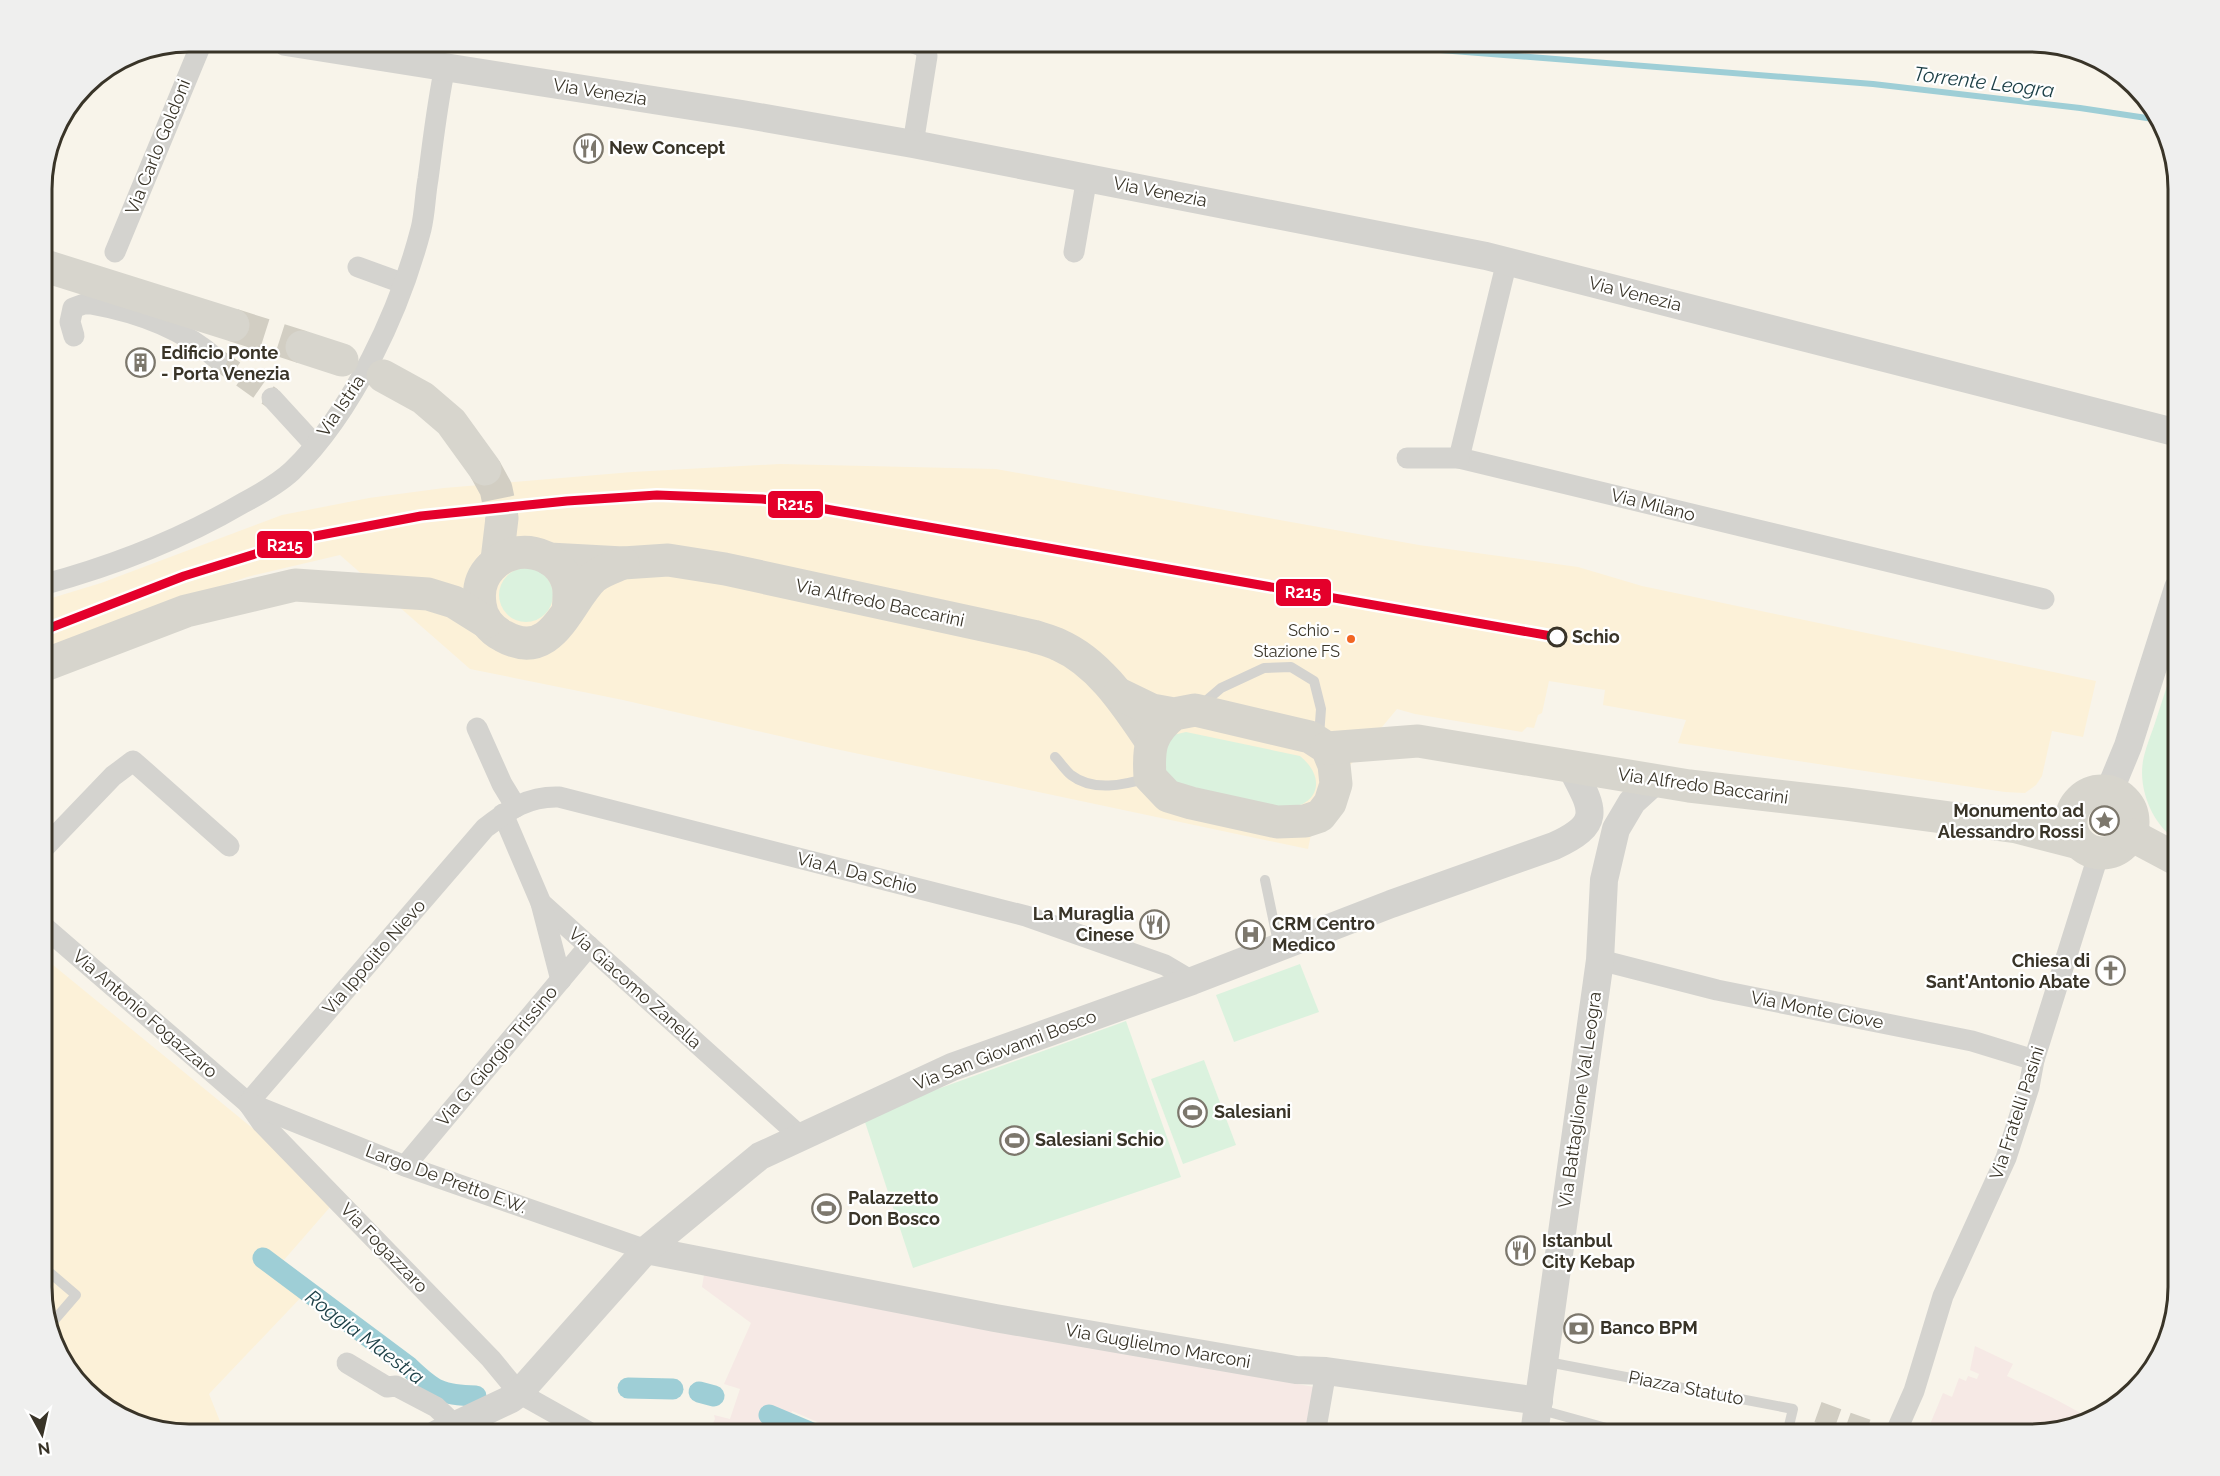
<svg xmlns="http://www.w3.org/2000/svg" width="2220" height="1476" font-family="Raleway,sans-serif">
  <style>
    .built { fill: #fcf1d8 }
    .education { fill: #f6e9e5 }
    .green { fill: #dbf2de }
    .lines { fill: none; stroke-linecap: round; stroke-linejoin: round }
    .stream { stroke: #9eced6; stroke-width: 6 }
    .canal { stroke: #9eced6; stroke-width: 21 }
    .street-tunnel { stroke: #d2cec3; stroke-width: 21; stroke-dasharray: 21 10; stroke-linecap: butt }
    .primary-tunnel { stroke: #d2cec3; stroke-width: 33; stroke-dasharray: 33 16; stroke-linecap: butt }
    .lane { stroke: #d4d3cf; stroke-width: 10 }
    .street { stroke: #d4d3cf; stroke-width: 21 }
    .secondary { stroke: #d4d3cf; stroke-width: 28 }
    .primary { stroke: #d7d5cd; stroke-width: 33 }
    .rail-1-casing { stroke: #fff; stroke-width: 14 }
    .rail-1 { stroke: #e4002b; stroke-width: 9 }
    .stop-dot { fill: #fff; stroke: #393428; stroke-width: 3 }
    .bus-dot { fill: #f26522; stroke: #fff; stroke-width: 2 }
    .labels { text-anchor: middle; stroke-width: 4.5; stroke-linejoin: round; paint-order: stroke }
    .bus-label { font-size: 16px; fill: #393428; stroke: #fff; text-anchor: end }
    .street-label { font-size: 18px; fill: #393428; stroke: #fff }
    .poi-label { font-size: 18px; font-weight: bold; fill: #393428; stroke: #fff; text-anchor: start }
    .stop-label { font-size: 18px; font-weight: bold; fill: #393428; stroke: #fff; text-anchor: start }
    .water-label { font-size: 20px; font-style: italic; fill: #1b3e45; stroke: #fff }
    .rim { fill: none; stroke: #393428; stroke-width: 3 }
    .line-badge { stroke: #fff; stroke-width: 2 }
    .badge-label { font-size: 16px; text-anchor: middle; font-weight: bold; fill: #fff }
  </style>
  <rect width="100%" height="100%" fill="#f8f4ea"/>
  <g class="built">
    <path d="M780,464L996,469L1419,545L1578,567L1642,586L2096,681L2083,737L2052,731L2042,776L2036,785L2025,793L2005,792L1678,743L1686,720L1603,705L1605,690L1549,681L1542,713L1538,715L1534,728L1527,727L1522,732L1415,714L1397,709L1317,805L1308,849L831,748L623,700L470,669L340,555L247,577L42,650V601L101,583L282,515L369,498L444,488L632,472Z"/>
    <path d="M42,956L338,1198L277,1268L307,1291L209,1394L225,1434H190L107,1409L62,1360L42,1296Z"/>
  </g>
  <g class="education">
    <path d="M704,1275L1325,1389L1316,1434H845L792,1411L791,1415L770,1407L755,1434H708L715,1419L714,1415L730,1419L740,1389L724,1384L751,1323L702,1287Z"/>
    <path d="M1975,1346L2013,1364L2007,1376L2053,1398L2090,1418L2031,1434H1926L1943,1393L1952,1397L1959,1378L1966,1381L1968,1376L1977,1379L1979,1374L1970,1370Z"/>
  </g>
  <g class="green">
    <circle cx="526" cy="595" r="27"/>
    <path d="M2178,652V841C2153,826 2138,790 2143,761C2145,750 2150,737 2154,726C2162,701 2170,677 2178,652Z"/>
    <path d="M1186,732L1300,756C1326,777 1320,806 1285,808L1179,785L1169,779L1159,752L1173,735Z"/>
    <path d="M1300,964L1319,1012L1234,1042L1216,995Z"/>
    <path d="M1126,1021L1181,1177L913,1268L863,1116Z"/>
    <path d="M1204,1060L1236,1145L1183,1164L1151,1079Z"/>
  </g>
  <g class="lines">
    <path class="stream" d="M1338,42L1873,84L2080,108L2160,120"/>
    <g class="canal">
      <path d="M263,1258L409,1367C434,1391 441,1395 476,1396"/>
      <path d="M628,1388L673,1389"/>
      <path d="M699,1392L714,1396"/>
      <path d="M769,1415L814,1434"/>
    </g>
    <g class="street-tunnel">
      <path d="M217,359L272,398"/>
      <path d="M1818,1412L1879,1434"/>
    </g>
    <g class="primary-tunnel">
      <path d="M233,325L302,347"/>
      <path d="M485,469L496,489L502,518"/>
    </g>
    <g class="lane">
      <path d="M1200,706L1221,688L1264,668L1291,667L1314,681L1321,709L1319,736"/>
      <path d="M1055,757C1060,762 1065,770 1071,775C1093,792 1124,785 1148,778"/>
      <path d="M1265,880L1279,947"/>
      <path d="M42,1266L76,1295L51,1324"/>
      <path d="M1548,1358L1553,1363L1793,1409L1787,1434"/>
      <path d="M1542,1406L1545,1411L1628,1434"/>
    </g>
    <g class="street">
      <path d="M911,42L925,47L927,56L913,144"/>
      <path d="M115,252L202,42"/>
      <path d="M1074,252L1087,177"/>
      <path d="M1507,261L1459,458L2044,599"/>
      <path d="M358,267L402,283"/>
      <path d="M74,336L70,322L73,308L84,304H91C136,312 183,329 217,359"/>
      <path d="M272,398L315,445"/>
      <path d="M1407,458H1459"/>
      <path d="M42,585C113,566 180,540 243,503C260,494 278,484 292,471C353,412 400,310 421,229C425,213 425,195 428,179C433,142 437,104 445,67"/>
      <path d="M477,728L502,784L516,807"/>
      <path d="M503,814L541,903L801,1137"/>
      <path d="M42,850L113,776L133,761L229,846"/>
      <path d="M541,903L561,980"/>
      <path d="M42,925L248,1103L262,1123L491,1359L519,1393L592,1434"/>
      <path d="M1600,960L1717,990L1972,1041L2034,1060"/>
      <path d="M248,1103L485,828C510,809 528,796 559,797L1026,916L1165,965L1192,981"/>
      <path d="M248,1103L405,1166L646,1250"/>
      <path d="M405,1166L589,946"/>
      <path d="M347,1363L387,1387L396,1386L436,1407L456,1426"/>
      <path d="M1315,1434L1326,1371"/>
      <path d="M1895,1434L1914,1391L1943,1296L2006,1158L2029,1087L2034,1060L2099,853"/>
    </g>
    <g class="secondary">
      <path d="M286,42L742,114L913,144L1486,256L2178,433"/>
      <path d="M2109,792L2128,746L2178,588"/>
      <path d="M646,1250L995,1318L1296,1370L1326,1371L1539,1401"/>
      <path d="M437,1434L511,1399L519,1393L646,1250L760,1156L952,1067L1192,981L1391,904L1554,846C1604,823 1593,809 1571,767"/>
      <path d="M1534,1434L1600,960L1604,880L1616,829L1632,802L1655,781"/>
    </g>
    <g class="primary">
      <path d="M42,265L233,325"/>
      <path d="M302,347L342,360"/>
      <path d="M383,376L423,398L451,422L485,469"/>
      <path d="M549,559L623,563L668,560L725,569L1033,636C1042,639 1051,641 1059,645C1100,663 1127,706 1151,741"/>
      <path d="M497,560L502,518"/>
      <path d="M568,611C569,601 570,593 568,584C558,550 514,542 491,567C481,577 478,590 480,604C481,618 491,630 503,636C553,664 567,602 594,577C602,571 614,567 623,563"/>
      <path d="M42,666L186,611L295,585L428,594L454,602L486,622"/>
      <path d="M1119,694L1152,710L1174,714L1195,710L1310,737L1327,748L1334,765L1336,784L1330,803L1320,816L1305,821L1277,822L1191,803L1168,796L1150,777C1148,748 1150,733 1174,714"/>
      <path d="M1327,748L1418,741L1689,786L1846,804L2017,827L2079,843"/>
      <circle cx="2102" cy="822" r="31"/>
      <path d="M2131,835L2178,860"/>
    </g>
    <defs>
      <path id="rail-1" d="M42,631L184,576L310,537L421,516L567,501L657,495L762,499L820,508L1557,637"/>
    </defs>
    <use href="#rail-1" class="rail-1-casing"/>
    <use href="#rail-1" class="rail-1"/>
  </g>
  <defs>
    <symbol id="restaurant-ring" viewBox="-11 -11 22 22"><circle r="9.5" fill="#fff" stroke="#7c776c" stroke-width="1.5"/><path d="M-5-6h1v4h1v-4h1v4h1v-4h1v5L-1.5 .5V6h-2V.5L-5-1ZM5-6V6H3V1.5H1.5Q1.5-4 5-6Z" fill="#7c776c"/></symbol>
    <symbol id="building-ring" viewBox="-11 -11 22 22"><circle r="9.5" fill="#fff" stroke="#7c776c" stroke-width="1.5"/><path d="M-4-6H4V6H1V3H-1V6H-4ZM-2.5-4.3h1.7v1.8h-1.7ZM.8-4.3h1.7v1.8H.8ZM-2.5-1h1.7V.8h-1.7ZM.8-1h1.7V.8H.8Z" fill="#7c776c"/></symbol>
    <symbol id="sight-ring" viewBox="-11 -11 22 22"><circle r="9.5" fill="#fff" stroke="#7c776c" stroke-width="1.5"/><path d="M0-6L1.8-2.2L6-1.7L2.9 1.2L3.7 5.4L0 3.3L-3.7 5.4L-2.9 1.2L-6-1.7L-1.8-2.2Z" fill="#7c776c"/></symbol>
    <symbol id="hospital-ring" viewBox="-11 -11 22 22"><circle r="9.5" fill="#fff" stroke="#7c776c" stroke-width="1.5"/><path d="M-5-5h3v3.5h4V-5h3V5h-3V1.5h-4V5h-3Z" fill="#7c776c"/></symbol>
    <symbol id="church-ring" viewBox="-11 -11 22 22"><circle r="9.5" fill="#fff" stroke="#7c776c" stroke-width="1.5"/><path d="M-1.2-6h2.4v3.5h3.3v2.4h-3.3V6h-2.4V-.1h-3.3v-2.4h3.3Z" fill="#7c776c"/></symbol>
    <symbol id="stadium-ring" viewBox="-11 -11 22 22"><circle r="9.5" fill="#fff" stroke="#7c776c" stroke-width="1.5"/><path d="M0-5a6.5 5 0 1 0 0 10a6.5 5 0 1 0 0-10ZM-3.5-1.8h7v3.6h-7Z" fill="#7c776c"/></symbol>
    <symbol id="bank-ring" viewBox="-11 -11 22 22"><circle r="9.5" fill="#fff" stroke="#7c776c" stroke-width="1.5"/><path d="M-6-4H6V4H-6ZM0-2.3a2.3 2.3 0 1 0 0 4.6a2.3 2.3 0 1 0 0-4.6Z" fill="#7c776c"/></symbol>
  </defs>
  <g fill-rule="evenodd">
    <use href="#restaurant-ring" x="572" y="132" width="33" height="33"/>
    <use href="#building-ring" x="124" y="346" width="33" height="33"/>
    <use href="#sight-ring" x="2088" y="804" width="33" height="33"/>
    <use href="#restaurant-ring" x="1138" y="908" width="33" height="33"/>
    <use href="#hospital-ring" x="1234" y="918" width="33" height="33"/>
    <use href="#church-ring" x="2094" y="954" width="33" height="33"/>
    <use href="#stadium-ring" x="1176" y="1096" width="33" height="33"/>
    <use href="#stadium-ring" x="998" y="1124" width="33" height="33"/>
    <use href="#stadium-ring" x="810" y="1192" width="33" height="33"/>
    <use href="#restaurant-ring" x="1504" y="1234" width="33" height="33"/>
    <use href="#bank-ring" x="1562" y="1312" width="33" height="33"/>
  </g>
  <circle class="stop-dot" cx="1557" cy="637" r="9"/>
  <circle class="bus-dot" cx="1351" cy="639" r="5"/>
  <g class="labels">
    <g class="bus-label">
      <text x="1340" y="636">Schio -<tspan x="1340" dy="21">Stazione FS</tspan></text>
    </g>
    <g class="street-label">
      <text transform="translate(600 92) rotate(9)" y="6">Via Venezia</text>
      <text transform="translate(158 147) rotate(-68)" y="6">Via Carlo Goldoni</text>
      <text transform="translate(1160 192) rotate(11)" y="6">Via Venezia</text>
      <text transform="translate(1635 294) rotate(14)" y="6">Via Venezia</text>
      <text transform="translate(341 406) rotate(-56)" y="6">Via Istria</text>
      <text transform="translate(1653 505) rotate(14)" y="6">Via Milano</text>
      <text transform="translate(880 603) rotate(12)" y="6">Via Alfredo Baccarini</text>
      <text transform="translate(1703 786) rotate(8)" y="6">Via Alfredo Baccarini</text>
      <text transform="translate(857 873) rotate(14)" y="6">Via A. Da Schio</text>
      <text transform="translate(374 957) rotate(-49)" y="6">Via Ippolito Nievo</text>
      <text transform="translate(635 988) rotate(42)" y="6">Via Giacomo Zanella</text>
      <text transform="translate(1817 1010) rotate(11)" y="6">Via Monte Ciove</text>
      <text transform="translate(145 1014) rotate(41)" y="6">Via Antonio Fogazzaro</text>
      <text transform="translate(1005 1050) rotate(-21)" y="6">Via San Giovanni Bosco</text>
      <text transform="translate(497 1056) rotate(-50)" y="6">Via G. Giorgio Trissino</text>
      <text transform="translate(1580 1100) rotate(-82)" y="6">Via Battaglione Val Leogra</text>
      <text transform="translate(2017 1113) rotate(-72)" y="6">Via Fratelli Pasini</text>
      <text transform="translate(446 1179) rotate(20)" y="6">Largo De Pretto E.W.</text>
      <text transform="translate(384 1248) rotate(46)" y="6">Via Fogazzaro</text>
      <text transform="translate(1158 1346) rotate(10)" y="6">Via Guglielmo Marconi</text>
      <text transform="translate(1686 1388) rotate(11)" y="6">Piazza Statuto</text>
    </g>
    <g class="poi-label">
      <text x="609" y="154">New Concept</text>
      <text x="161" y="359">Edificio Ponte<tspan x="161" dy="21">- Porta Venezia</tspan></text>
      <text x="2084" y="817" text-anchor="end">Monumento ad<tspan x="2084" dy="21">Alessandro Rossi</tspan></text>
      <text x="1134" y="920" text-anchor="end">La Muraglia<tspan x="1134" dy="21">Cinese</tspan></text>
      <text x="1272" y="930">CRM Centro<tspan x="1272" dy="21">Medico</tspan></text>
      <text x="2090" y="967" text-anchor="end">Chiesa di<tspan x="2090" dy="21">Sant'Antonio Abate</tspan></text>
      <text x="1214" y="1118">Salesiani</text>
      <text x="1035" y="1146">Salesiani Schio</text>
      <text x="848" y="1204">Palazzetto<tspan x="848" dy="21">Don Bosco</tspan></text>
      <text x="1542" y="1247">Istanbul<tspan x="1542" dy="21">City Kebap</tspan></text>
      <text x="1600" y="1334">Banco BPM</text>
    </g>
    <g class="stop-label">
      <text x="1572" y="643">Schio</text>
    </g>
    <g class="water-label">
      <text transform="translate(1984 82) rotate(7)" y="7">Torrente Leogra</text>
      <text transform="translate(365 1337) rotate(37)" y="7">Roggia Maestra</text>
    </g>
  </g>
  <path d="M0 0H2220V1476H0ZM189 52H2031A137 137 0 0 1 2168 189V1287A137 137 0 0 1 2031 1424H189A137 137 0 0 1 52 1287V189A137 137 0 0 1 189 52Z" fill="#efefee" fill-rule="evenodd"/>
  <path class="rim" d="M189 52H2031A137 137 0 0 1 2168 189V1287A137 137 0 0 1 2031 1424H189A137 137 0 0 1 52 1287V189A137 137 0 0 1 189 52Z"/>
  <g class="line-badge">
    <rect x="767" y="490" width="57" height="29" rx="6" fill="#e4002b"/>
    <rect x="256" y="530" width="57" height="29" rx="6" fill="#e4002b"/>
    <rect x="1275" y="578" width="57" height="29" rx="6" fill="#e4002b"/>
  </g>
  <g class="badge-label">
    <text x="795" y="510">R215</text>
    <text x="285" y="551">R215</text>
    <text x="1303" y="598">R215</text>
  </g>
  <g transform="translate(42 1434) rotate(172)" stroke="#ffffff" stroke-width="4.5" paint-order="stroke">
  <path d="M0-4.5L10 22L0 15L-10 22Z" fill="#393428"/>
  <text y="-9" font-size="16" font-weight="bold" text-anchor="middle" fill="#393428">N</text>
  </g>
</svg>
